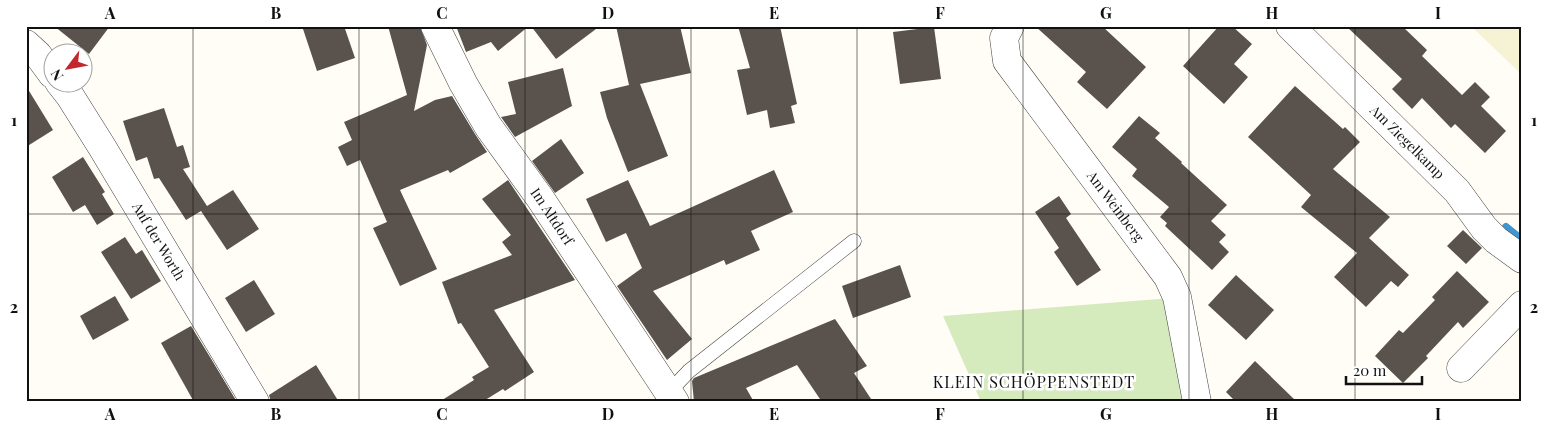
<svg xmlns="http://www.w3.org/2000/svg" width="1548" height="428" font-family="'Playfair Display',serif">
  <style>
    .farmland { fill: #f6f3d4 }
    .green { fill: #d5ebbd }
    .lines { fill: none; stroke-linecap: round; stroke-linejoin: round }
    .stream { stroke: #3f96cf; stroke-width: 8 }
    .building { fill: #5a524d }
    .service-casing { stroke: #444; stroke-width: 15 }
    .minor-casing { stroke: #444; stroke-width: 29 }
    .service { stroke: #fff; stroke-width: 14 }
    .minor { stroke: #fff; stroke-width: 28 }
    .grid { fill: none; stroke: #111; stroke-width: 1; stroke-opacity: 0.55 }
    .labels { text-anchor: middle; stroke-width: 5; stroke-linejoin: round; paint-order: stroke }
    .street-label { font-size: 14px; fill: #111; stroke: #fff }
    .quarter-label { font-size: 16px; letter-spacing: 1px; fill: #111; stroke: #fff }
    .neatline { fill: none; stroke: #111; stroke-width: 2 }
    .grid-label { font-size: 16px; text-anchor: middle; font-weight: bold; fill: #111 }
  </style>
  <rect width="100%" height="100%" fill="#fffdf5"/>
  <path class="farmland" d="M1471,26H1522V75Z"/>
  <path class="green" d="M1171,298L1191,402H981L943,316Z"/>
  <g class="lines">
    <path class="stream" d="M1506,227L1522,240"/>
  </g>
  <g class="building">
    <path d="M54,26H110L89,54Z"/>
    <path d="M302,26H344L355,58L317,71Z"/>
    <path d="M388,26H420L427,45L414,111L435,100L452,96L475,134L487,152L450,173L448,170L400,190L437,269L400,286L373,228L387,222L360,160L347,166L338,147L352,140L344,122L407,95Z"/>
    <path d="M456,26H529L498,51L491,42L466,52Z"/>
    <path d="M531,26H600L556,59Z"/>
    <path d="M616,26H680L691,73L640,84L668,156L628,172L607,118L600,92L629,85Z"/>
    <path d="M738,26H780L797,104L791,106L795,123L770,128L767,110L747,115L737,70L750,68Z"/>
    <path d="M1035,26H1102L1146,67L1107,109L1077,82L1086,72Z"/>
    <path d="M1219,26H1232L1252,44L1234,64L1248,77L1224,104L1183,66Z"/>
    <path d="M1346,26H1402L1427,50L1422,56L1462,95L1475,82L1490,97L1481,106L1506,131L1485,153L1455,124L1451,128L1422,98L1412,109L1392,89L1402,79Z"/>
    <path d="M934,27L941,79L900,84L893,32Z"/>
    <path d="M563,68L572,106L515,137L501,117L516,114L508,82Z"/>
    <path d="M26,86L53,130L26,147Z"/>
    <path d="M1295,86L1343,129L1345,127L1360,142L1333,169L1390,217L1369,238L1409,275L1398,287L1391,281L1366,307L1334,277L1357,253L1301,207L1311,195L1248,137Z"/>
    <path d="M164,108L177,147L183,145L190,167L183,169L207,206L233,190L259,229L227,250L201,211L186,220L159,178L154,179L147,157L136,161L123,121Z"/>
    <path d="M1139,116L1160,133L1155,138L1182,162L1181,163L1227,205L1211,221L1226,235L1219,242L1229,252L1212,270L1165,226L1167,223L1160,217L1169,207L1132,176L1137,169L1112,147Z"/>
    <path d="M561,139L584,173L555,193L532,161Z"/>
    <path d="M83,157L105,192L102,194L114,214L97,225L85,205L73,212L52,177Z"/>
    <path d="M774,170L793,212L751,231L760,250L726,265L724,260L653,291L692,339L667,360L617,286L642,268L626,233L606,242L586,199L628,180L650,226Z"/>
    <path d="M508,180L575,280L494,310L534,372L505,391L503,389L482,402H439L474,380L472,377L489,367L461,323L458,324L442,282L512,255L502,242L511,235L482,199Z"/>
    <path d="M1059,196L1071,214L1066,218L1101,270L1077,286L1054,252L1059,248L1035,212Z"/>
    <path d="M1463,230L1482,248L1466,264L1447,246Z"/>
    <path d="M125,237L136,254L142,250L161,281L131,299L101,252Z"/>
    <path d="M900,265L911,297L853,318L842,286Z"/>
    <path d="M1457,271L1489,302L1463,328L1458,322L1426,356L1428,358L1403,383L1375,356L1399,330L1403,333L1435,300L1432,297Z"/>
    <path d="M1236,275L1274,310L1246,340L1208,305Z"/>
    <path d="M254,280L275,314L246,332L225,298Z"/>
    <path d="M115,296L129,320L93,340L80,316Z"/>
    <path d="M835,319L867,366L854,373L873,402H822L797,365L746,388L754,402H694L692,381L694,378Z"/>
    <path d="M191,326L210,357L237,402H194L161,343Z"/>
    <path d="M1255,361L1297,402H1236L1226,392Z"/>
    <path d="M316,365L339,402H271L269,395Z"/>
  </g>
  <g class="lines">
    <defs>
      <path id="service" d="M669,392L689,371L854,241"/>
      <g id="minor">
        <path id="s1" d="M435,26L463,83L488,126L540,198L675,402"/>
        <path id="s2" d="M1010,26L1004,38L1007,61L1168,277L1177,297L1197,402"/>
        <path id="s3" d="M1290,26L1457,191L1484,228L1496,240L1522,259"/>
        <path d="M26,44L38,55L52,74"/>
        <path id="s4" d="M59,82L70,96L102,147L255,402"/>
        <path d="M1461,368L1522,305"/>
      </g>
    </defs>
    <use href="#service" class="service-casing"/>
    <use href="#minor" class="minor-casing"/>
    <use href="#service" class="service"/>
    <use href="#minor" class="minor"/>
  </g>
  <path class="grid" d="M193,26V402M359,26V402M525,26V402M691,26V402M857,26V402M1023,26V402M1189,26V402M1355,26V402M26,214H1522"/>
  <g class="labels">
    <g class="street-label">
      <text dy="5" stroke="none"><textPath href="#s3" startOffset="165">Am Ziegelkamp</textPath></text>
      <text dy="5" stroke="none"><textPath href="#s2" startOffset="218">Am Weinberg</textPath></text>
      <text dy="5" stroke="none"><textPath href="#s1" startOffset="224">Im Altdorf</textPath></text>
      <text dy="5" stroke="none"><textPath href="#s4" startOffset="188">Auf der Worth</textPath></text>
    </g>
    <g class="quarter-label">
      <text x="1034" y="388">KLEIN SCHÖPPENSTEDT</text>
    </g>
  </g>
  <rect width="1548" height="428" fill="none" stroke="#ffffff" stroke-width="55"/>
  <g transform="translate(68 68) rotate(238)"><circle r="24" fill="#ffffff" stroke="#a0a0a0"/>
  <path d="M0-4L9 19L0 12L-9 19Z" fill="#c4262e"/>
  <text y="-8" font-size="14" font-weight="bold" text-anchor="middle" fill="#111111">N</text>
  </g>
  <path d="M1346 376v8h76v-8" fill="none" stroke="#111111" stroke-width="2.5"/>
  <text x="1353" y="376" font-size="15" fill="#111111" stroke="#ffffff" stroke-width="4" paint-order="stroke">20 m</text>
  <rect x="28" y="28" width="1492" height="372" class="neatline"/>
  <g class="grid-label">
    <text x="110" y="19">A</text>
    <text x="276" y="19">B</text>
    <text x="442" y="19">C</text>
    <text x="608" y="19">D</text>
    <text x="774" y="19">E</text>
    <text x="940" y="19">F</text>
    <text x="1106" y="19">G</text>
    <text x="1272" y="19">H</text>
    <text x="1438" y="19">I</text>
    <text x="14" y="126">1</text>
    <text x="1534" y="126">1</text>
    <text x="14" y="313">2</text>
    <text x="1534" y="313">2</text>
    <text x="110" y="420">A</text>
    <text x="276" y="420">B</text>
    <text x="442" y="420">C</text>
    <text x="608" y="420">D</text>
    <text x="774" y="420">E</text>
    <text x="940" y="420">F</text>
    <text x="1106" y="420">G</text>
    <text x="1272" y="420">H</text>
    <text x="1438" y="420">I</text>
  </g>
</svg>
